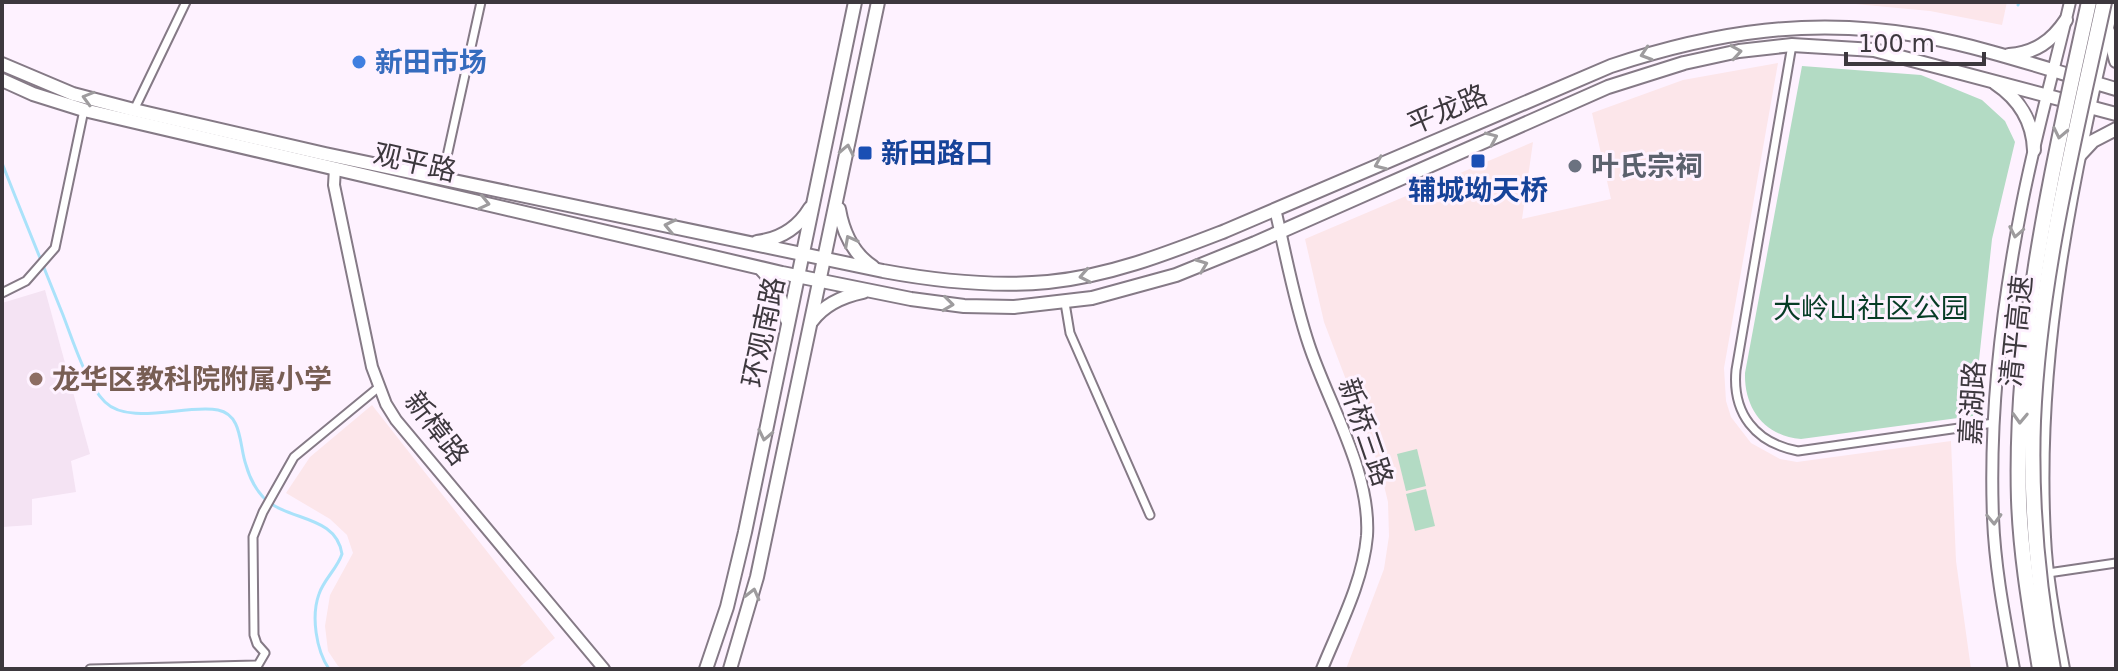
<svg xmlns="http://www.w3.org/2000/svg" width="2118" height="671" font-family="'DejaVu Sans','Noto Sans SC',sans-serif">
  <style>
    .industrial { fill: #fce6ea }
    .education { fill: #f4e3f3 }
    .green { fill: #b3dbc4 }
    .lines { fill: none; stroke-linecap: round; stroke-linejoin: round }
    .stream { stroke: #aae2fa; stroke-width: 3 }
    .street-casing { stroke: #857a86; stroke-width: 11 }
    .secondary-casing { stroke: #857a86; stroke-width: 14 }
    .primary-casing { stroke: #857a86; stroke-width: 16 }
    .street { stroke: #fff; stroke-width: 7 }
    .secondary { stroke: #fff; stroke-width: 10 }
    .primary { stroke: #fff; stroke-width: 12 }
    .highway-bridge-casing { stroke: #857a86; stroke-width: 18; stroke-linecap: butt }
    .highway-bridge { stroke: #fff; stroke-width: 14 }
    .oneway { stroke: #9e9c9e }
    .shop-dot { fill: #3f7fe0; stroke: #fef2ff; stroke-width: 3 }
    .transit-dot { fill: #1a4fb4; stroke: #fef2ff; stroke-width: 3 }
    .worship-dot { fill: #6b7280; stroke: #fef2ff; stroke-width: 3 }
    .education-dot { fill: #8d6e63; stroke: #fef2ff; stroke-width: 3 }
    .labels { text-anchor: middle; stroke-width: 6; stroke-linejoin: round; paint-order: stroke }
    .shop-label { font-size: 28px; font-weight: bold; fill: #366cbe; stroke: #fef2ff; text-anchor: start }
    .street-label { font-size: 28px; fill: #3d383e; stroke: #fef2ff }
    .transit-label { font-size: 28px; font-weight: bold; fill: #164399; stroke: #fef2ff; text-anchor: start }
    .worship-label { font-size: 28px; font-weight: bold; fill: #5b616d; stroke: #fef2ff; text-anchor: start }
    .park-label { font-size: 28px; fill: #063c25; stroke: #fef2ff }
    .education-label { font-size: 28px; font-weight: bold; fill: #785e54; stroke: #fef2ff; text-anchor: start }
  </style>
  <rect width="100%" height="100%" fill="#fef2ff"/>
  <g class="industrial">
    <path d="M1834,2H2007L2002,25L1930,11Z"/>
    <path d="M1778,63L1724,368L1726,401L1731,417L1751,443L1780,459L1797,462L1951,441L1956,561L1971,669H1346L1384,569L1389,536L1388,502L1380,469L1324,322L1305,239L1533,142L1522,219L1611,199L1592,113L1683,80Z"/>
    <path d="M372,405L555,638L517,669H344L338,666L328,651L325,626L330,595L353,553L347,535L330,519L286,493L310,457Z"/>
  </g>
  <path class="education" d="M45,290L90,454L71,461L76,492L32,499V525L2,527V303Z"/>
  <g class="green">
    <path d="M1802,66L1921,75L1982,100L2005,121L2015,142L1992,239L1973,416L1801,439C1764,436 1744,408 1745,373Z"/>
    <path d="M1417,449L1426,486L1406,491L1397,454Z"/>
    <path d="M1426,489L1435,526L1415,531L1406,494Z"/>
  </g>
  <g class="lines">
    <g class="stream">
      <path d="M2018,5L2019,2"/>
      <path d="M2,163C22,214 43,265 63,315C73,341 86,383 105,402C129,426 186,404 218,410C243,415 239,446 246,465C249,476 255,488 263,497C287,522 336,514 342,554C337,569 324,579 319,594C311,616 316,650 329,669"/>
    </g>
    <defs>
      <g id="street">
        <path d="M1792,45L1736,370C1732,413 1755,443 1798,451L1994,423"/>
        <path d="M134,110L186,2"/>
        <path d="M442,179L481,2"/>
        <path d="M2,293L26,281L55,248L84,110"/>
        <path d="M1065,303L1070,333L1150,515"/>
        <path d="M2048,573L2116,563"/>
        <path d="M90,669L258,665L265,653L257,644L254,635L253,537L263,512L294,457L379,387"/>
      </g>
      <g id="secondary">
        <path d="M335,168L334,185L372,367L386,404L396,420L604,669"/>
        <path d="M1275,209C1286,255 1294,301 1309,345C1329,405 1371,472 1367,536C1363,582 1339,627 1322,669"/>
        <path d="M2014,669C2005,619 1995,569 1993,518C1989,415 2001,311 2021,209C2034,140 2054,71 2070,2"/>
        <path d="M2064,669C2056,625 2047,581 2045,537C2035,354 2073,178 2114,2"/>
      </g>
      <g id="primary">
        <path d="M2108,31L2116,61"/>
        <path d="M2009,55C2035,53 2052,41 2066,20"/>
        <path d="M2,64L73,94L134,110L325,154L883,271C937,281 993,287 1048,282C1110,276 1168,253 1225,231L1611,66C1716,31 1813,17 1922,36C1988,48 2052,71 2116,89"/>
        <path d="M2,80L33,94L84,110L782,273L911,299L964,306L1014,307L1092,298L1176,275L1255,243L1608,87L1684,63L1739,51L1792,45L1874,50L2116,114"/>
        <path d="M1995,83C2019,99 2033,122 2034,150"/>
        <path d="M2079,156L2093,141L2116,129"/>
        <path d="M839,209C843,232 852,253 873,267"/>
        <path d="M757,242C780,239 798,228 810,208"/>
        <path d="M762,270L777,287L787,320"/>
        <path d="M812,321C824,305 844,296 863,292"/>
        <path d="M706,669L727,607L745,532L855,2"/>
        <path d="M730,669L757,577L878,2"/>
      </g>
    </defs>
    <use href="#street" class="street-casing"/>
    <use href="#secondary" class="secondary-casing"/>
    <use href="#primary" class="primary-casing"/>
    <use href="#street" class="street"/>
    <use href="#secondary" class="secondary"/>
    <use href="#primary" class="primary"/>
    <defs>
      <g id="highway-bridge">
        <path d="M2040,669C2031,613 2021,557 2019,500C2014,331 2053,166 2089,2"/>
        <path d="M2053,669C2038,587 2030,505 2033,421C2039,279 2074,140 2104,2"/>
      </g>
    </defs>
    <use href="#highway-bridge" class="highway-bridge-casing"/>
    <use href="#highway-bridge" class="highway-bridge"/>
  </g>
  <defs><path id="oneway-chevron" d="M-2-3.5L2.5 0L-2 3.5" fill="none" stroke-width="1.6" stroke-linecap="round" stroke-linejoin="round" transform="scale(2)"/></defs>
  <g class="oneway">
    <use href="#oneway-chevron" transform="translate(1736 52) rotate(-9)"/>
    <use href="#oneway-chevron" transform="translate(1646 54) rotate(162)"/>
    <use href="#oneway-chevron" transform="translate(88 98) rotate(-164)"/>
    <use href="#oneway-chevron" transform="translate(2060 133) rotate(102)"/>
    <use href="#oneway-chevron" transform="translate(1492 138) rotate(-24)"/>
    <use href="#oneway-chevron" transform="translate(847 150) rotate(-78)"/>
    <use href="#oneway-chevron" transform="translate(1380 164) rotate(157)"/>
    <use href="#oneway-chevron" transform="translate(484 203) rotate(13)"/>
    <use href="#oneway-chevron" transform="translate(670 226) rotate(-168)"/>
    <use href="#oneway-chevron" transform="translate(2016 232) rotate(101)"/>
    <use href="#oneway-chevron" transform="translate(850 241) rotate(-118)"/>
    <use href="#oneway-chevron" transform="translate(1202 265) rotate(-21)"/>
    <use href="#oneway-chevron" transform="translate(1085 276) rotate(169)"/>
    <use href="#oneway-chevron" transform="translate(948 304) rotate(7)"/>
    <use href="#oneway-chevron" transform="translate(2020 418) rotate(92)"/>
    <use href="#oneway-chevron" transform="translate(765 435) rotate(102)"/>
    <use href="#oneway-chevron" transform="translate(1994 519) rotate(88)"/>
    <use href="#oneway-chevron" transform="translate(753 594) rotate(-76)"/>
  </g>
  <circle class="shop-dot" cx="359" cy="62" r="8"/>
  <g class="transit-dot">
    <rect x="857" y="145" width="16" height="16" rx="4"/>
    <rect x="1470" y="153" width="16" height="16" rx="4"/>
  </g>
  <circle class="worship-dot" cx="1575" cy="166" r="8"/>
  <circle class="education-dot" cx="36" cy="379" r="8"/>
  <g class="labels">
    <g class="shop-label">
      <text x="375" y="72">新田市场</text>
    </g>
    <g class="street-label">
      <text transform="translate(1447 109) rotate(-23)" y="10">平龙路</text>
      <text transform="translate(415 162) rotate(13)" y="10">观平路</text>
      <text transform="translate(2016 331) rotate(-84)" y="10">清平高速</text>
      <text transform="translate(763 332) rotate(-78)" y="10">环观南路</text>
      <text transform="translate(1972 403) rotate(-87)" y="10">嘉湖路</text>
      <text transform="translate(437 428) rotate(52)" y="10">新樟路</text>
      <text transform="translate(1366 432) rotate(71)" y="10">新桥三路</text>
    </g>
    <g class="transit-label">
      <text x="881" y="163">新田路口</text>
      <text x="1478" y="200" text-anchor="middle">辅城坳天桥</text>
    </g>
    <g class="worship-label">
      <text x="1591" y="176">叶氏宗祠</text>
    </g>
    <g class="park-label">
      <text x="1871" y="318">大岭山社区公园</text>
    </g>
    <g class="education-label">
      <text x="52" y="389">龙华区教科院附属小学</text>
    </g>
  </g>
  <rect width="2118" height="671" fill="none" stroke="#3d383e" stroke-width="8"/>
  <path d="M1846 52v12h138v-12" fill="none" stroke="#3d383e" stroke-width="4"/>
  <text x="1858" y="52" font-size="24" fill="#3d383e" stroke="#fef2ff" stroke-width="6" paint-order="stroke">100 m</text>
</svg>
